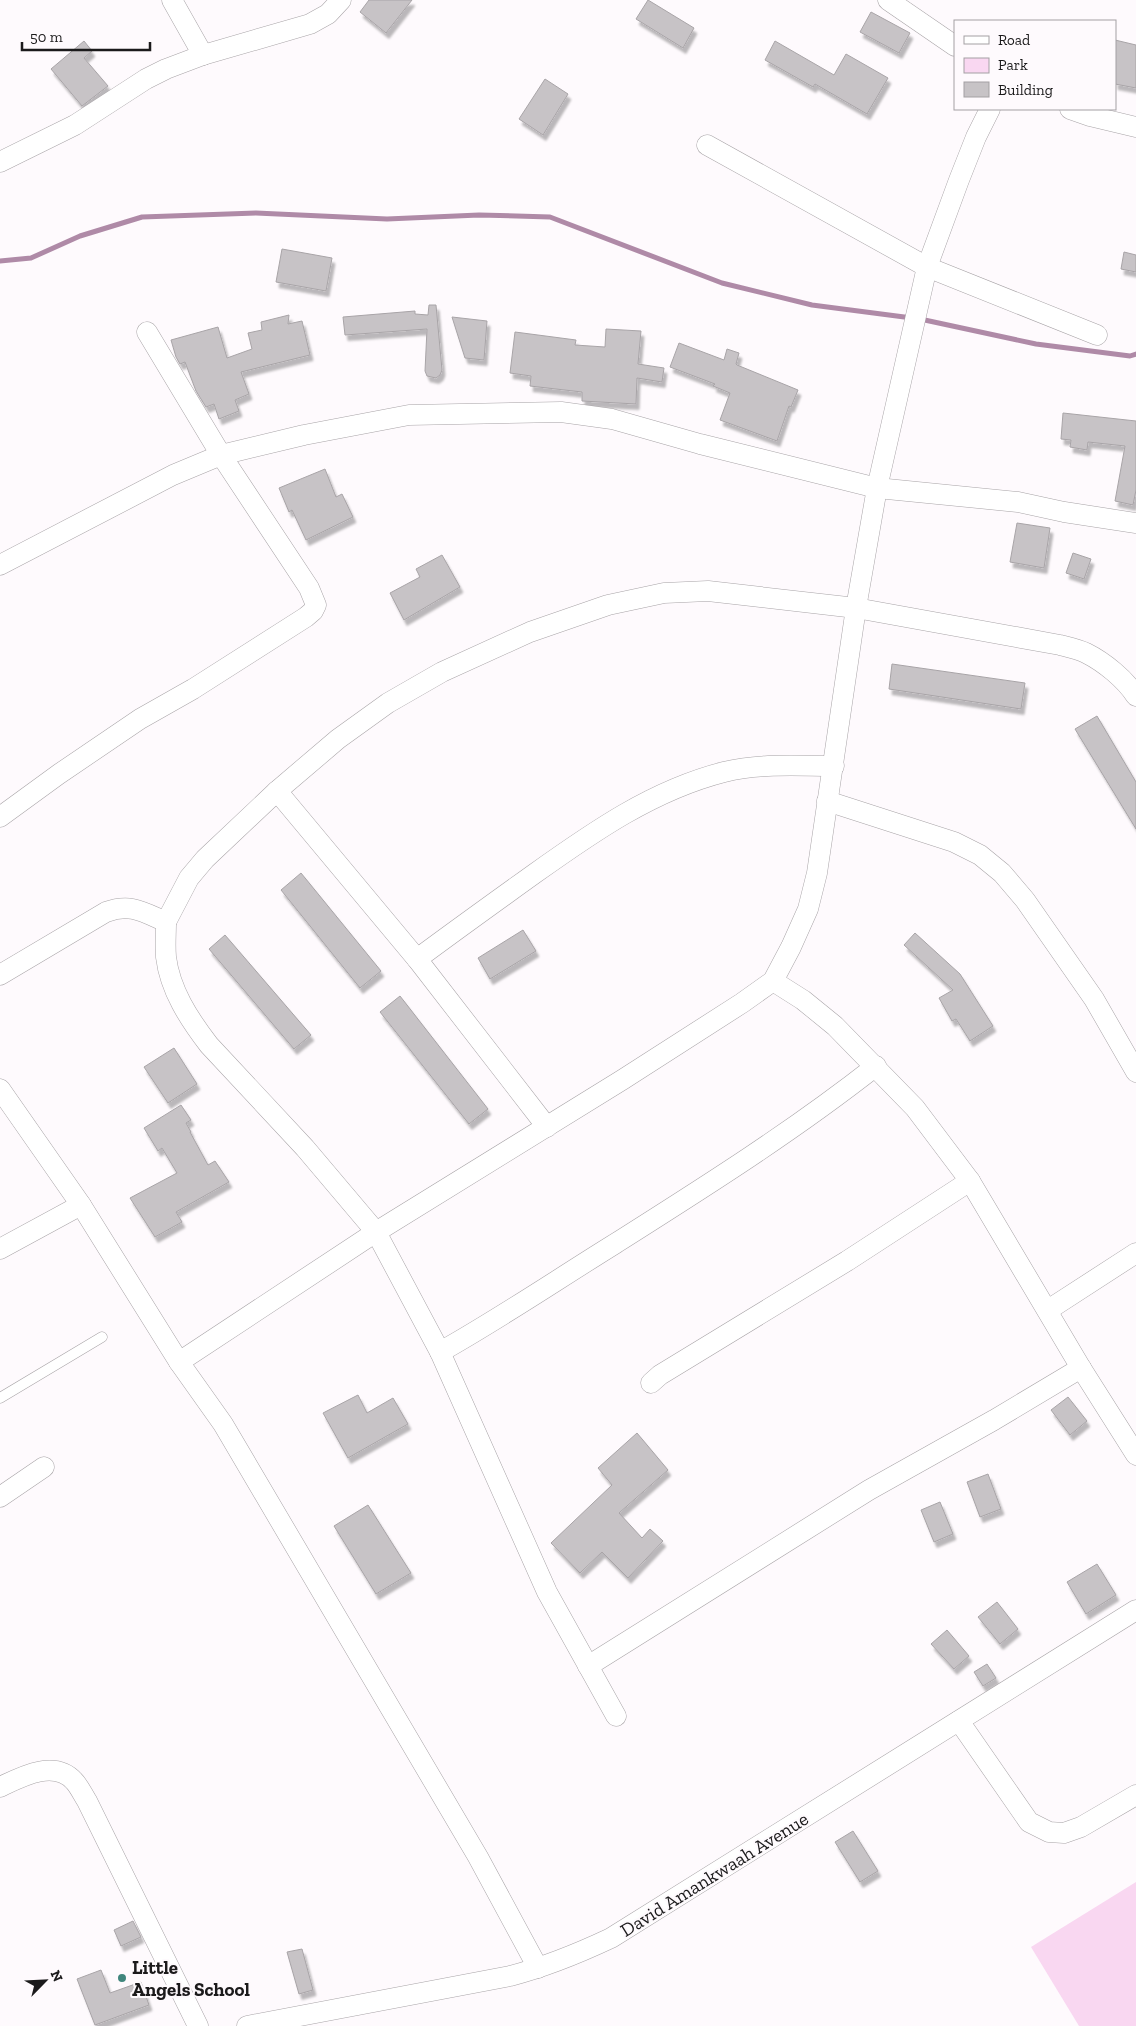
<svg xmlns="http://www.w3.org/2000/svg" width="1136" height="2026" font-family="'Zilla Slab',serif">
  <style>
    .green { fill: #f9d7f1 }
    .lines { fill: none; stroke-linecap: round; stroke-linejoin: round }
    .stream { stroke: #af8aa7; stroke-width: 5 }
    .building { fill: #c7c3c6; stroke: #a8a4a7; filter: url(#shadow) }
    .lane-casing { stroke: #a8a4a7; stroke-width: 11 }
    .street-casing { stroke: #a8a4a7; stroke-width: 21 }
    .lane { stroke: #fff; stroke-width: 10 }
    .street { stroke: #fff; stroke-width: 20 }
    .poi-dot { fill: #40867d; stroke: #fefafd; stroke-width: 2 }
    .labels { text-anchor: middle; stroke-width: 4; stroke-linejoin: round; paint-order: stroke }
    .street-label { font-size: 19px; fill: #1b1a1b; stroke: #fefafd }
    .poi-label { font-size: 19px; font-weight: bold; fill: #1b1a1b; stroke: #fefafd; text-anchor: start }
  </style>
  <defs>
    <filter id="shadow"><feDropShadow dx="3" dy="5.5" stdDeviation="1" flood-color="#0004"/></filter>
  </defs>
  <rect width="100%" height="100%" fill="#fefafd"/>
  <path class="green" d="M1136,1882V2026H1079L1031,1947Z"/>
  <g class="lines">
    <g class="stream">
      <path d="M0,261L31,258L80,236L142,217L256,213L387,219L479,215L550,217L722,283L812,305L912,318"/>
      <path d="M920,319L1036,344L1130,356L1136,354"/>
    </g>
  </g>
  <g class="building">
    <path d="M369,0H412L386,33L360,12Z"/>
    <path d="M648,0L694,28L683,48L636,19Z"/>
    <path d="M871,12L910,33L899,53L860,32Z"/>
    <path d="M1115,40L1136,45V88L1115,84Z"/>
    <path d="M84,41L92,51L84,58L108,86L82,106L51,69Z"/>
    <path d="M775,41L834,75L846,54L888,78L867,114L815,84L813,87L765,60Z"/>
    <path d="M545,79L568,94L543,135L519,119Z"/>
    <path d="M282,249L332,258L326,291L276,282Z"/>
    <path d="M1124,252L1136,255V272L1121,269Z"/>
    <path d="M429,305H436L442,370L440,375L436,378L427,376L425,371L427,329L345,335L343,317L415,311V314L428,315Z"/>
    <path d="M289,315L288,324L302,321L310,355L241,372L249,394L235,400L239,411L219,419L214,404L206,407L196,391L185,362L180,364L176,357L171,340L218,327L227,358L252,349L248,333L262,330L261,322Z"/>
    <path d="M452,317L487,321L484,360L465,358Z"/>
    <path d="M606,329L641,331L638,364L664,368L662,382L637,378L636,404L582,401V392L530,386L531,376L510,373L515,332L576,340L575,345L605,347Z"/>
    <path d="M679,343L724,360L727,349L739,353L736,364L737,365L798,390L791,407L789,406L777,441L720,420L730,393L713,386L715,384L670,367Z"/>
    <path d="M1063,413L1136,421V490L1133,505L1115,501L1125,446L1088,442L1087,450L1070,447L1071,440L1061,439Z"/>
    <path d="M325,469L336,497L342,494L353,517L306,540L292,510L289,512L279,488Z"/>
    <path d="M1017,523L1050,528L1044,568L1010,562Z"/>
    <path d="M1073,553L1091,559L1084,579L1066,573Z"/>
    <path d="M442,555L460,587L404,620L390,593L420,577L416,569Z"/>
    <path d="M892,664L1025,683L1021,709L889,689Z"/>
    <path d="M1097,716L1136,782V829L1075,729Z"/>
    <path d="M301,873L381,971L360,988L281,890Z"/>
    <path d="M523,930L536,951L490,979L478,958Z"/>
    <path d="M915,933L960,974L993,1026L970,1041L956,1019L952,1021L939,998L953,990L904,945Z"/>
    <path d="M225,935L311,1035L294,1049L209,949Z"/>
    <path d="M400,996L488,1109L469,1124L380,1012Z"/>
    <path d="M174,1048L197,1084L168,1103L144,1067Z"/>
    <path d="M181,1105L191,1120L186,1123L191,1132H190L208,1165L215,1161L229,1182L176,1212L182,1222L155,1237L130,1198L177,1173L162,1148L158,1151L144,1128Z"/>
    <path d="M358,1395L367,1413L393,1398L408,1424L348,1458L323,1413Z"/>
    <path d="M1068,1397L1087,1421L1070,1435L1051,1410Z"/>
    <path d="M637,1433L668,1470L619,1513L642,1538L650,1529L663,1541L628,1578L602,1552L580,1573L551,1543L612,1485L598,1468Z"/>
    <path d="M988,1474L1001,1509L980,1517L967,1482Z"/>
    <path d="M940,1502L953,1534L934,1542L921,1510Z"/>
    <path d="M368,1505L411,1573L376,1594L334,1526Z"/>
    <path d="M1097,1564L1116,1595L1086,1614L1067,1582Z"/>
    <path d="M997,1602L1018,1629L1000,1644L978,1617Z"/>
    <path d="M947,1630L969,1656L954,1669L931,1644Z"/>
    <path d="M987,1664L996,1678L983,1686L974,1672Z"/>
    <path d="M853,1831L878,1871L860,1882L835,1842Z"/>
    <path d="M133,1921L141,1937L121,1946L114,1930Z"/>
    <path d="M302,1949L313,1990L299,1994L287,1952Z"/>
    <path d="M101,1970L110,1993L141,1982L149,2005L95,2025L77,1979Z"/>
  </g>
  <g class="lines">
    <defs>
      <path id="lane" d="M0,1398L102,1337"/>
      <g id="street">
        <path d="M172,0L203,55"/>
        <path d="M888,0L955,46"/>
        <path d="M1070,109L1090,116L1136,127"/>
        <path d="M707,145L927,267L1097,335"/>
        <path d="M0,162L75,125L146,79L166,69L203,55L310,24L328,14L341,0"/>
        <path d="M0,565L173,475L221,455L304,435L409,415L561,412L612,419L700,444L877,488L1018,502L1064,512L1136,523"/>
        <path d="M277,791L417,959L547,1127"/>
        <path d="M827,801L954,842L980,855L1002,873L1025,900L1094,999L1136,1072"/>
        <path d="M0,817L59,774L140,719L193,689L306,617L313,611L316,605L309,588L221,455L147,332"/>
        <path d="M166,922C166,934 165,946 166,957C170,990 189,1019 209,1045L305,1148L376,1232L440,1352L547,1592L616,1716"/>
        <path d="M417,959C456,930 495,902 534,874C593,832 653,790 724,772C760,763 798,766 834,766"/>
        <path d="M0,975L106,912C131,903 143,912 166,922L189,878L205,859L277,791L338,739L388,703L442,672L530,632L608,605L664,593L708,591L856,608L1060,645C1068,647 1078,649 1086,653C1104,662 1125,679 1136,696"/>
        <path d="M773,981L803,1000L835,1026L915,1108L970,1181L1081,1368L1136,1455"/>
        <path d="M0,1089L81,1205L179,1362L223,1424L478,1857L538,1968"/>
        <path d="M0,1249L81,1205"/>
        <path d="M1048,1310L1136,1253"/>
        <path d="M440,1352C499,1319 555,1281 613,1245C703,1188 792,1132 876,1066"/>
        <path d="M179,1362L376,1232L622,1080L742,1003L773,981L791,947L808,909L817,873L856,608L877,488L927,267L959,180L976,137L990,109"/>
        <path d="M651,1383L660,1375L847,1261L970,1181"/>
        <path d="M0,1497L44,1467"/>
        <path d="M588,1666L869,1490L994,1420L1081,1368"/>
        <path d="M959,1721L1029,1822L1049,1832L1064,1833L1081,1827L1136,1795"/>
        <path d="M0,1787C21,1777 54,1759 74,1781C79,1786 83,1795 87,1801L198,2026"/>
        <path d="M247,2026L510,1976C545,1967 577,1954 611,1938L1136,1610"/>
      </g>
    </defs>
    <use href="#lane" class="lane-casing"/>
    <use href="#street" class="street-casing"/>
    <use href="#lane" class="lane"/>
    <use href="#street" class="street"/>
  </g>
  <circle class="poi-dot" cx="122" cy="1978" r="5"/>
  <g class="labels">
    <g class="street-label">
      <text transform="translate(714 1874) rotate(-32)" y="7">David Amankwaah Avenue</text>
    </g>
    <g class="poi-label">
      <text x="132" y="1974">Little<tspan x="132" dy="22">Angels School</tspan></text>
    </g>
  </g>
  <rect x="954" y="20" width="162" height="90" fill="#fefafd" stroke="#a3a0a3"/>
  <rect x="964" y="36" width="25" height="8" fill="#ffffff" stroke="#a3a0a3"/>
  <text x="998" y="45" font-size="15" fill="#1b1a1b">Road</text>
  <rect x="964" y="58" width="25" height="15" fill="#f9d7f1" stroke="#a3a0a3"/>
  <text x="998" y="70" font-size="15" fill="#1b1a1b">Park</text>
  <rect x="964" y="82" width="25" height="15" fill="#c7c3c6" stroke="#a3a0a3"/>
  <text x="998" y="95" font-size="15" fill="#1b1a1b">Building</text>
  <g transform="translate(45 1981) rotate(66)" stroke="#fefafd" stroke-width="4" paint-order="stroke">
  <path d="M0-4L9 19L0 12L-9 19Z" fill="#1b1a1b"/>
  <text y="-8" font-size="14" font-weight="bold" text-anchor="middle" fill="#1b1a1b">N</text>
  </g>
  <path d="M22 42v8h128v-8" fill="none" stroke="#1b1a1b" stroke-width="2.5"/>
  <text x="30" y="42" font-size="15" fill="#1b1a1b" stroke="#fefafd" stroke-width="4" paint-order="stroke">50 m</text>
</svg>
